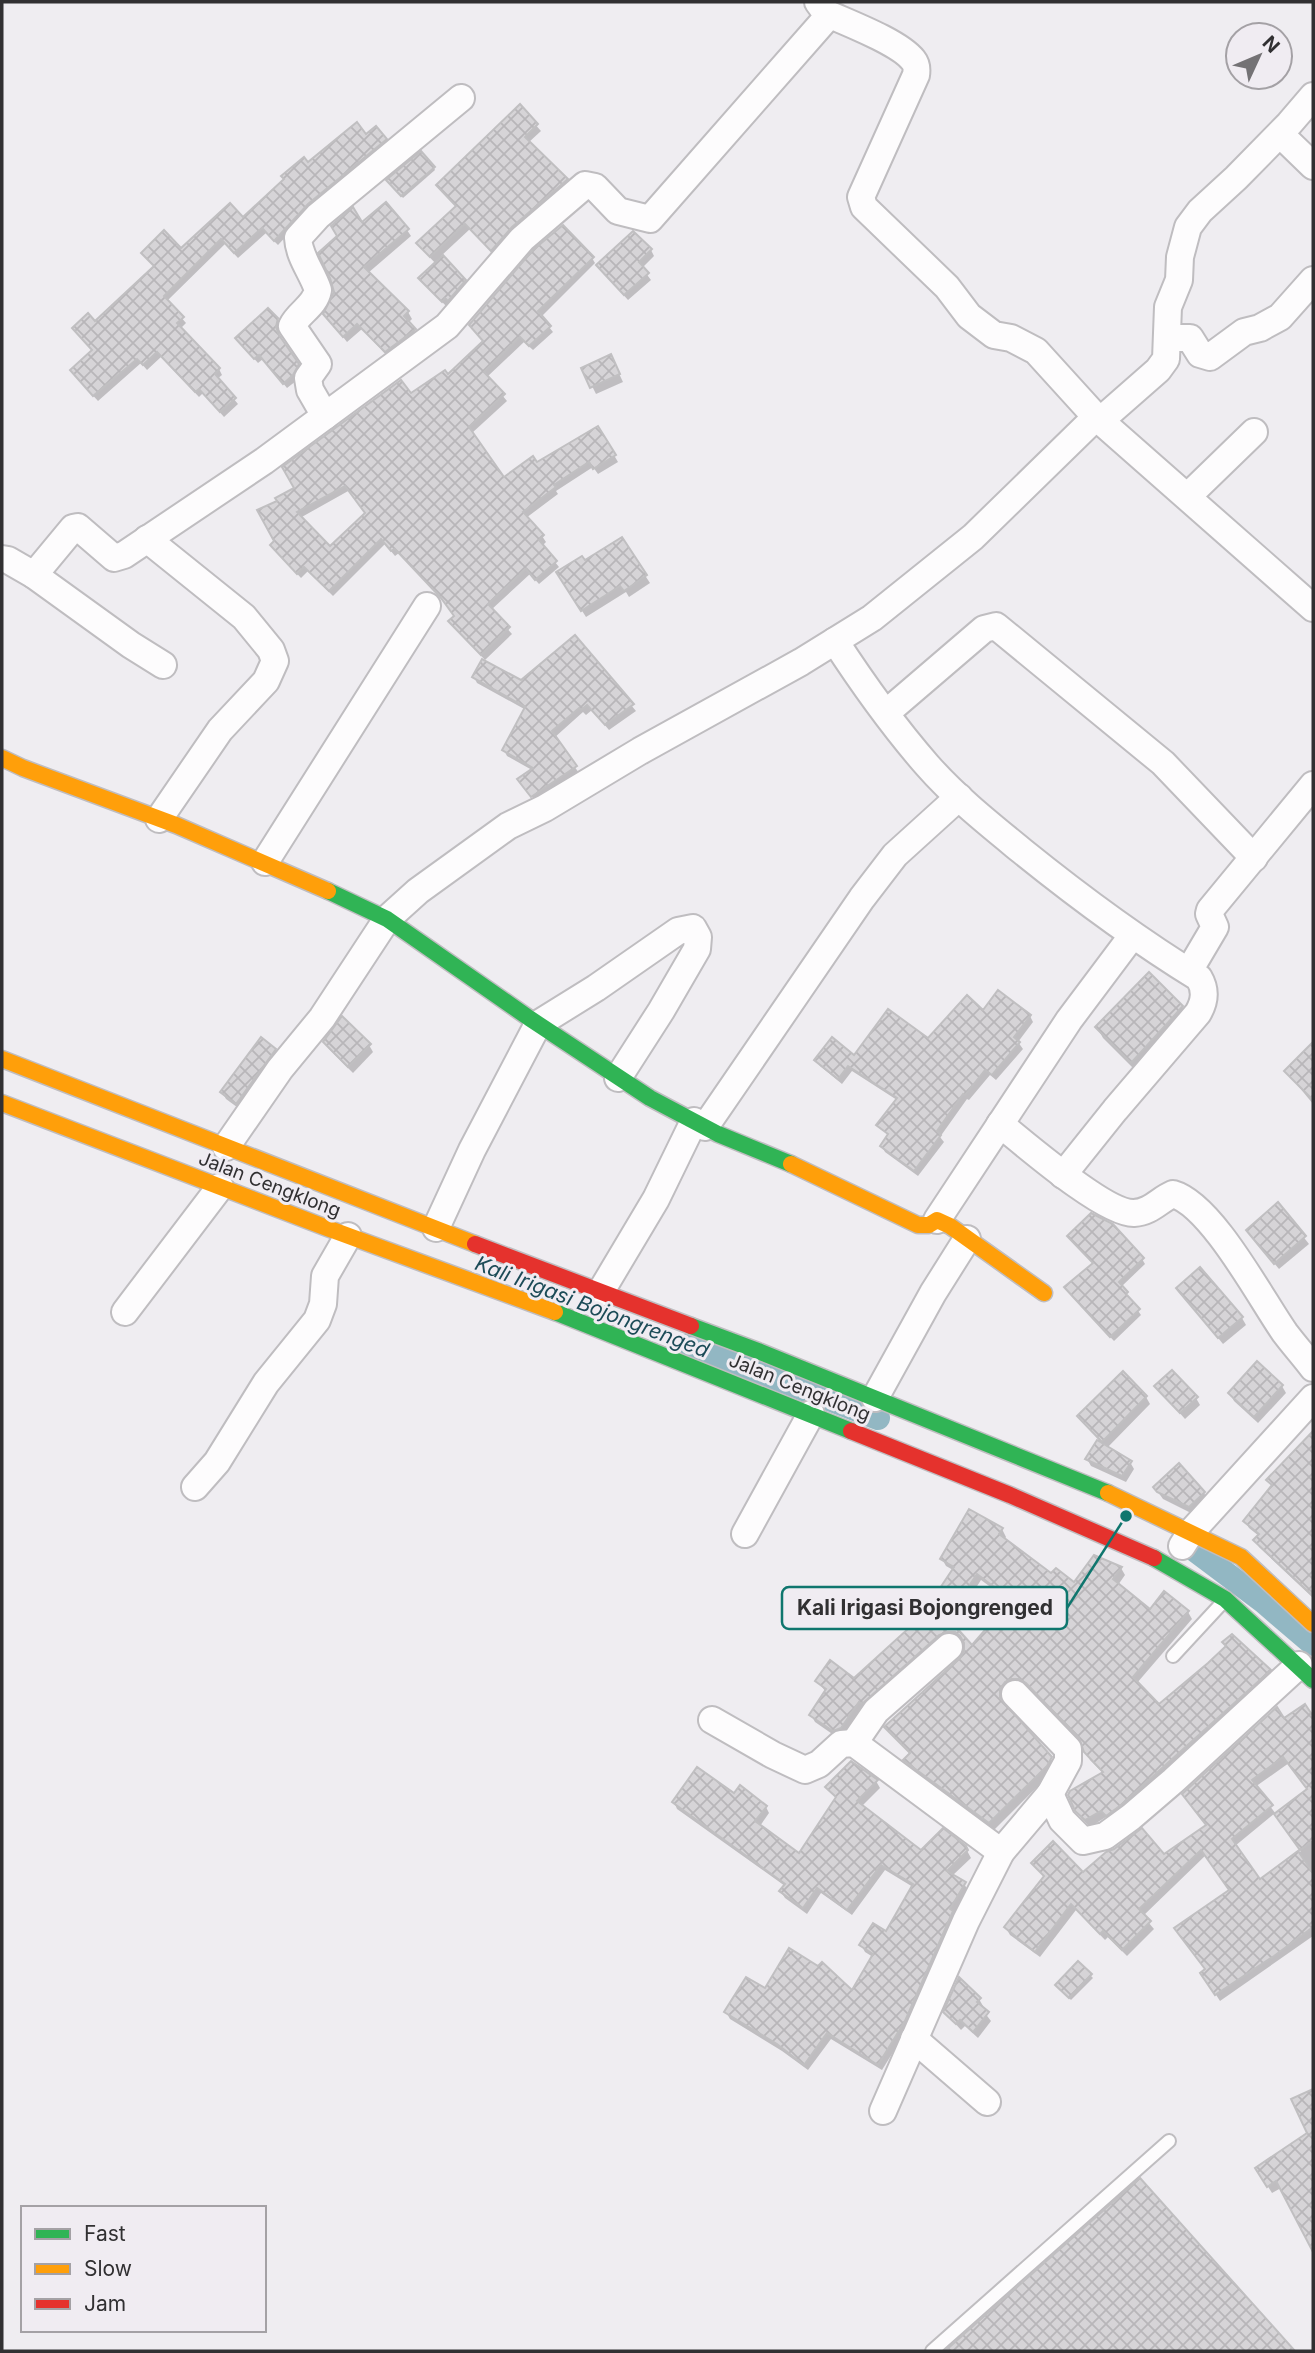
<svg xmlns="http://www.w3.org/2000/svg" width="1315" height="2353" font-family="Inter,sans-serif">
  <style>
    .shadow { fill: #0003; fill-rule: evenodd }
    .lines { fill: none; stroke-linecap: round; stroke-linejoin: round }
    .canal { stroke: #92b7c3; stroke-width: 24 }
    .building { fill: url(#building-cross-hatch); stroke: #c0bfc1; stroke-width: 2; fill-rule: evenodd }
    .lane-casing { stroke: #bfbdc0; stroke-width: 16 }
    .street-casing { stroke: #bfbdc0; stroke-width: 30 }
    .fast-casing { stroke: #bfbdc0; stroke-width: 19 }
    .slow-casing { stroke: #bfbdc0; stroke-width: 19 }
    .jam-casing { stroke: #bfbdc0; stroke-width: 19 }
    .lane { stroke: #fdfcfd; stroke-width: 12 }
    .street { stroke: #fdfcfd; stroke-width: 26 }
    .fast { stroke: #30b455; stroke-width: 16 }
    .slow { stroke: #ff9f0a; stroke-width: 16 }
    .jam { stroke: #e5322d; stroke-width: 16 }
    .labels { text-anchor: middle; stroke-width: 6; stroke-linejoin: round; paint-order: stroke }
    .street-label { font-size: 19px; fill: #313032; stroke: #f0ecf2 }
    .water-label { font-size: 21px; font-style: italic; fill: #1c4b57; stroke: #f0ecf2 }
    .leader { fill: none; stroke: #0f766e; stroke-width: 2.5 }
    .callout-dot { fill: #0f766e; stroke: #f0ecf2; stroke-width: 2.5 }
    .callout { fill: #f0ecf2; stroke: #0f766e; stroke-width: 2.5 }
    .callout-label { font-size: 21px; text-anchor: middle; font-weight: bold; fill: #313032 }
  </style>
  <defs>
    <pattern id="building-cross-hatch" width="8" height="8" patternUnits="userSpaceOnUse" patternTransform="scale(1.75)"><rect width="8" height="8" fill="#d6d4d7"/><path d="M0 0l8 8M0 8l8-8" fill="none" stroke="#b8b6b9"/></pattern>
  </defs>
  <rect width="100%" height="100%" fill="#efedf1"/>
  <g class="shadow">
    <path d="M520,107L541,131L528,143L570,186L495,256L470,229L441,256L468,286L452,305L449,302L446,306L420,279L436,264L422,249L457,207L442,191Z"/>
    <path d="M365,137L385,140L389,145L311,210L278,245L266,233L238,258L225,244L167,301L186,323L180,329L219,369L222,375L217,379L238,404L224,417L203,393L199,397L161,357L147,370L141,363L98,401L75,376L93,351L74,328L95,323L155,267L143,253L181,250L242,219L308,165Z"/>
    <path d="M434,168L435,170L403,198L390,183Z"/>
    <path d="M362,225L407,230L411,236L368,273L408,312L412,319L408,323L419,337L389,358L362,329L347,342L325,314L336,292Z"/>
    <path d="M651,250L654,256L642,268L651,280L628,300L602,271Z"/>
    <path d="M592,258L595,263L541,317L553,332L533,350L524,342L487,377L507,401L472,433L504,479L537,464L598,428L618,462L598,474L593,467L556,491L558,494L526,518L542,536L546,542L542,546L559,567L539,584L530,574L491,610L512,634L485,660L454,627L451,622L456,617L446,604L399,553L395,556L385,544L333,596L308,571L301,578L276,551L279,501L411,396L448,377ZM350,490L367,514L330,549L300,518Z"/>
    <path d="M277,319L280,325L278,334L281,340L301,370L296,381L287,388L263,359L258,363L240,343Z"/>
    <path d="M614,363L623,382L596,394L583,368Z"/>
    <path d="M621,539L650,583L629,597L626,592L586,617L558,573L584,563Z"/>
    <path d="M575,638L636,711L609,730L592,710L586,715L583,712L554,738L579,773L536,802L523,785L532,770L507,756L504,750L526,710L477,683L474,677L522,683Z"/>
    <path d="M1182,1007L1188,1018L1138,1073L1103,1038L1097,1027Z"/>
    <path d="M984,1012L1030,1016L1033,1022L1018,1042L1023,1049L996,1080L990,1075L969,1100L967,1099L940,1137L944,1142L918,1176L885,1152L882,1146L889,1136L878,1125L897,1100L852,1071L842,1084L820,1066L816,1060L854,1057L928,1040Z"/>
    <path d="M325,1042L369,1045L373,1052L353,1073L329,1049Z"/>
    <path d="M275,1050L279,1057L241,1110L226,1099L222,1092Z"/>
    <path d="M1313,1051V1104L1286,1071Z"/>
    <path d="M1278,1205L1309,1244L1279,1269L1252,1237Z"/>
    <path d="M1142,1259L1145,1264L1121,1287L1141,1315L1114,1341L1068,1292L1094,1264Z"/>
    <path d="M1178,1289L1242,1318L1246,1325L1223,1344Z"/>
    <path d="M1282,1386L1286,1393L1258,1423L1234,1401L1230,1394Z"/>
    <path d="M1157,1387L1196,1398L1200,1405L1185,1419Z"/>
    <path d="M1146,1397L1150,1404L1107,1448L1130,1462L1134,1469L1126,1482L1091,1466L1087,1459L1099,1440L1079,1416Z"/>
    <path d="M1313,1432V1598L1259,1547L1255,1540L1259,1536L1249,1528L1245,1521L1272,1487L1268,1480Z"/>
    <path d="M1155,1488L1204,1493L1208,1500L1193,1514L1163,1499Z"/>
    <path d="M1002,1529L1006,1537L1004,1540L1052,1576L1074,1585L1121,1568L1125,1575L1118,1585L1150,1611L1188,1612L1192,1619L1137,1683L1159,1706L1269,1671L1273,1678L1111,1822L1106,1817L1090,1827L1081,1818L1077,1810L1104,1774L1090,1760L1082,1742L1032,1690L1024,1685L1003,1697V1704L1055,1764L1051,1773L994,1830L909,1767L905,1760L911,1755L886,1727L961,1659L966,1652V1643L959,1639L845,1735L838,1738L815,1722L811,1715L826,1692L817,1681H854L910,1629L926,1611L953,1570L946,1566L942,1559ZM981,1580L1011,1602L972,1647L952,1625Z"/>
    <path d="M1304,1706L1313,1719V1936L1220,2001L1202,1973L1207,1971L1231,1891L1206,1855L1143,1916L1154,1929L1127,1956L1108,1937L1105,1940L1076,1910L1040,1957L1010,1935L1006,1928L1045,1878L1033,1863L1083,1874L1164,1856L1207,1826L1184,1795ZM1289,1763L1309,1790L1276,1814L1255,1787ZM1275,1813L1301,1851L1260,1882L1235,1846Z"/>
    <path d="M876,1781L880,1788L861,1807L921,1852L965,1847L971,1858L952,1876L964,1884L968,1890L953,1915L956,1919L908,2028L882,2070L831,2039L808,2070L782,2051L730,2019L726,2012L765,1990L852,1993L873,1957L865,1952L861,1945L887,1934L913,1887L885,1870L852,1915L821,1893L807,1914L785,1898L781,1892L785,1886L677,1809L674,1802L734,1796L766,1807L769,1813L760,1826L800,1855L837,1799L828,1787Z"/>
    <path d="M1078,1963L1093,1978L1071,2000L1059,1988Z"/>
    <path d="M979,1999L983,2006L981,2008L991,2021L978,2038L965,2026L961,2030L945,2012Z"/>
    <path d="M1313,2091V2245L1312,2246L1281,2188L1272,2193L1257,2169L1308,2133L1293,2100Z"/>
    <path d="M1140,2181L1293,2351H948Z"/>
  </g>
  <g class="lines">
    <g class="canal">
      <path d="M690,1345L878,1418"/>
      <path d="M1184,1542L1264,1602L1313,1644"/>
    </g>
  </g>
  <g class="building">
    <path d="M520,104L538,124L525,137L568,179L512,227L491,251L465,224L430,257L416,243L456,206L436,185Z"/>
    <path d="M357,122L366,134L376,126L387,139L308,204L274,241L262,228L234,253L221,239L164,296L184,317L177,323L220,368L215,374L236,398L220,412L199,389L195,392L157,352L143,365L137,359L93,396L70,370L92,350L72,328L88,313L95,321L154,266L141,253L164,230L181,248L230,203L243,217L284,179L281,176L304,157L308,162Z"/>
    <path d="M421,151L435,167L401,196L386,180Z"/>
    <path d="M386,202L409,229L364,267L409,311L404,316L416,329L385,352L357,324L343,337L323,314L334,292L330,278L318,253L337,236L331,226L353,207L362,222Z"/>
    <path d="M563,225L594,257L538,311L551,326L529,346L520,337L484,372L505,394L469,427L504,477L533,456L537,462L598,426L616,455L593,469L589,462L554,485L556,487L523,512L544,535L539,540L557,561L535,580L526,569L488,604L510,627L481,655L448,621L454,616L441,598L395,549L391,551L381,539L329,591L304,567L297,574L270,545L274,541L257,510L277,501L275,498L294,488L282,467L401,380L411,393L445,370L448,374L483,341L469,325L533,250ZM345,486L365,513L330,546L297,512Z"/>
    <path d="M633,231L652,249L639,262L649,273L624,295L596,265Z"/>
    <path d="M443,255L466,280L448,301L445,298L442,302L418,278Z"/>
    <path d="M268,308L278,318L276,327L279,335L299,364L293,375L283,384L259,355L254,359L235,338Z"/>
    <path d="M611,354L620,374L590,388L581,368Z"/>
    <path d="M622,537L647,575L624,591L620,586L581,611L556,572L582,556L585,560Z"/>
    <path d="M575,635L634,704L605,725L587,705L581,710L579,708L552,731L577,766L531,797L517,779L533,768L502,750L525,707L472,677L482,659L521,680Z"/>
    <path d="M1149,972L1183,1006L1131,1063L1095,1027Z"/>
    <path d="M998,990L1031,1015L1014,1037L1020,1042L992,1075L985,1070L965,1095L963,1094L937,1131L941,1135L914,1171L880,1146L888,1134L876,1125L897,1098L848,1066L838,1079L814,1060L832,1037L854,1055L888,1009L928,1038L967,995L983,1010Z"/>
    <path d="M342,1016L371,1044L348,1067L323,1042Z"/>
    <path d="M261,1037L276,1049L236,1104L220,1092Z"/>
    <path d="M1313,1042V1100L1284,1071Z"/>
    <path d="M1278,1202L1306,1236L1274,1264L1246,1230Z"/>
    <path d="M1091,1213L1113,1224L1144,1258L1119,1282L1128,1292L1126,1294L1140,1309L1110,1337L1064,1287L1093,1263L1067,1236Z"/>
    <path d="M1200,1267L1243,1317L1218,1338L1176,1288Z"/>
    <path d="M1257,1361L1283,1385L1254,1417L1228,1393Z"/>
    <path d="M1172,1370L1198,1397L1180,1413L1154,1386Z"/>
    <path d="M1123,1371L1147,1396L1102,1442L1077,1416Z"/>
    <path d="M1313,1431V1596L1253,1540L1259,1534L1243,1521L1272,1485L1266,1480Z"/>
    <path d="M1097,1440L1132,1461L1122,1476L1085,1459Z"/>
    <path d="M1179,1463L1205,1492L1189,1507L1157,1492L1153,1487Z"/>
    <path d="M969,1509L1003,1528L999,1534L1051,1573L1056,1568L1074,1582L1094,1555L1122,1567L1113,1579L1150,1609L1164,1591L1189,1611L1133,1677L1159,1704L1208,1663L1226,1646L1222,1642L1232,1634L1271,1670L1121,1805L1106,1816L1101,1811L1085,1820L1075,1811L1068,1795L1070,1791L1103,1772L1084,1752L1079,1738L1026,1683L1019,1679H1011L1005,1682L1000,1689V1698L1052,1757L1047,1766L989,1823L903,1760L910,1753L884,1727L960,1658L964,1651V1643L960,1636L955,1632H947L939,1635L862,1704L859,1702L841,1728L833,1731L809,1715L826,1689L815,1681L830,1660L854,1678L909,1628L905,1624L923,1606L926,1609L954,1567L940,1559ZM977,1574L1011,1600L972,1645L948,1618Z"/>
    <path d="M1305,1704L1313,1716V1841L1300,1850L1274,1814L1307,1789L1283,1757L1252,1780L1273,1805L1232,1839L1260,1879L1298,1851L1313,1873V1927L1274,1956L1215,1995L1200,1973L1205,1969L1174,1928L1229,1890L1201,1850L1139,1909L1151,1921L1122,1950L1103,1931L1100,1934L1071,1904L1035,1952L1004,1927L1044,1876L1031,1863L1053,1841L1083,1872L1106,1852L1114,1849L1142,1828L1164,1854L1206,1825L1182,1794L1277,1707L1284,1718Z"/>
    <path d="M851,1761L878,1780L857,1801L921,1850L943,1828L966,1846L968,1850L947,1871L966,1882L950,1909L953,1911L905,2021L878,2065L827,2033L804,2065L777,2044L724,2012L746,1977L765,1988L789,1948L818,1966L822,1962L852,1990L873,1954L859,1945L873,1923L886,1931L913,1884L881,1865L847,1910L817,1888L803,1908L779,1891L785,1884L672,1802L697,1767L734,1793L740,1785L767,1806L755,1821L799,1853L836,1797L825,1787Z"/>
    <path d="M1078,1961L1092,1974L1069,1998L1055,1985Z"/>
    <path d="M959,1977L981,1998L977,2002L989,2012L973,2032L960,2020L956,2024L943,2012Z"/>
    <path d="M1313,2089V2252L1276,2181L1267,2187L1255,2168L1307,2133L1291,2099Z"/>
    <path d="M1140,2178L1295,2351H945Z"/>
  </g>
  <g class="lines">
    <defs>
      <g id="lane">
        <path d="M1173,1656L1223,1602"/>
        <path d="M932,2351L1169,2141"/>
      </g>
      <g id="street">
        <path d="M826,13C848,23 899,42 913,60C917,65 917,69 916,75L861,197L864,207L947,287L969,316L994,335L1011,338L1036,351L1096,417L1313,608"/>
        <path d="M1280,134L1313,166"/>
        <path d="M1168,338H1190L1200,354L1210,357L1244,332L1260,328L1280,317L1313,280"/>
        <path d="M325,416L310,390L308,378L318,364L292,326C299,312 315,306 318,290C312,272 299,257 298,238L318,216L461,98"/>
        <path d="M1101,420L1158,370L1166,359L1168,307L1179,280L1180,257L1188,227L1200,211L1236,178L1289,124L1313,96"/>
        <path d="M1188,496L1254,432"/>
        <path d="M147,539L244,617L271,650L275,661L266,681L220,730L159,819"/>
        <path d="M2,559L8,560L34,575L73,528L78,527L114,558L124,555L264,461L447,326L522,239L585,185L595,187L618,211L650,219L824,21L826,13L818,2"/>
        <path d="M34,575L131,645L163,665"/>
        <path d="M835,641C863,684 893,726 927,765C955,797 989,824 1022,851C1079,897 1137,940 1199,978C1206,990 1205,1001 1198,1013L1115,1110L1063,1175"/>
        <path d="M886,713L984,629L996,626L1163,763L1254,858"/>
        <path d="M265,862L427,606"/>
        <path d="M1189,971L1215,927L1209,914L1210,910L1313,785"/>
        <path d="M1000,1124C1025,1144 1105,1214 1134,1213C1151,1212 1159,1200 1173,1194C1212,1205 1261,1299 1285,1333C1294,1345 1304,1356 1313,1368"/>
        <path d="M705,1127L862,898L895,855L959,797"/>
        <path d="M226,1147L280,1069L322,1018L387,919L418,891L508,826L545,808L640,751L801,662L872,618L973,537L1096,417"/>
        <path d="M937,1220L1069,1020L1132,936"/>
        <path d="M436,1228L472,1150L538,1024L596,988L678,931L693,928L698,937L697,949L661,1011L618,1078"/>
        <path d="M600,1293L656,1199L694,1121"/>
        <path d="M125,1312L220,1187"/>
        <path d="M875,1398L933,1293L967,1239"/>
        <path d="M195,1487L217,1462L266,1383L317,1320L323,1304L325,1276L348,1236"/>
        <path d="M745,1534L811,1414"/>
        <path d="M1182,1546L1191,1532L1313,1398"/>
        <path d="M1015,1694L1068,1749V1761L1050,1794"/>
        <path d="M712,1720L773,1755L805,1770L819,1764L841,1744L854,1743L1001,1852"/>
        <path d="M854,1743L876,1711L949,1647"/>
        <path d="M914,2039L987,2102"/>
        <path d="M883,2111L966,1921L1001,1852L1050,1794L1062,1820L1083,1841L1105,1836L1131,1817L1173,1781L1299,1665"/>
      </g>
      <g id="fast">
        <path d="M328,891L387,919L529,1018L650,1098L718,1134L791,1164"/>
        <path d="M555,1312L851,1431"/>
        <path d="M691,1326L758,1351L1108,1493"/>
        <path d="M1154,1558L1225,1599L1313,1680"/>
      </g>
      <g id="slow">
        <path d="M2,758L23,768L176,825L328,891"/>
        <path d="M2,1059L475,1244"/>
        <path d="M2,1103L327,1228L555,1312"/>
        <path d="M791,1164L918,1225H929L937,1220L950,1226L1044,1293"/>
        <path d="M1108,1493L1241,1557L1313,1624"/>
      </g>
      <g id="jam">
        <path d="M475,1244L691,1326"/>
        <path d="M851,1431L1010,1495L1154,1558"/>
      </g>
    </defs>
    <use href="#lane" class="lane-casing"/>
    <use href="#street" class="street-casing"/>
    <use href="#fast" class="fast-casing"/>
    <use href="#slow" class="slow-casing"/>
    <use href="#jam" class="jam-casing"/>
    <use href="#lane" class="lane"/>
    <use href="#street" class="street"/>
    <use href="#fast" class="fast"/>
    <use href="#slow" class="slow"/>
    <use href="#jam" class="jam"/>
  </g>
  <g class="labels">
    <g class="street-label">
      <text transform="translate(270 1184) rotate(21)" y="7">Jalan Cengklong</text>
      <text transform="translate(800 1387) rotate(22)" y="7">Jalan Cengklong</text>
    </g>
    <g class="water-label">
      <text transform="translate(592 1307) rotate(21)" y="7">Kali Irigasi Bojongrenged</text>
    </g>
  </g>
  <path class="leader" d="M1126 1516L1067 1608"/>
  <circle class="callout-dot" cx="1126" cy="1516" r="7"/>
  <rect class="callout" x="782" y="1587" width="285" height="42" rx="7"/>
  <g class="callout-label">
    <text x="925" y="1615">Kali Irigasi Bojongrenged</text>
  </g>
  <rect width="1315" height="2353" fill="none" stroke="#313032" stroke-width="7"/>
  <rect x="21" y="2206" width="245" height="126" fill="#f0ecf2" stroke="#a4a1a5" stroke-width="2"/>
  <rect x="35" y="2229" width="35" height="10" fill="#30b455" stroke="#a4a1a5" stroke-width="2"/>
  <text x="84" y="2241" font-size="21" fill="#313032">Fast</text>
  <rect x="35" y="2264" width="35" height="10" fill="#ff9f0a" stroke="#a4a1a5" stroke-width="2"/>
  <text x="84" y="2276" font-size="21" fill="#313032">Slow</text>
  <rect x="35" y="2299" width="35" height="10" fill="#e5322d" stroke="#a4a1a5" stroke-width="2"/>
  <text x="84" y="2311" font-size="21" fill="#313032">Jam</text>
  <g transform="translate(1259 56) rotate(46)"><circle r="33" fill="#f0ecf2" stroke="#a4a1a5" stroke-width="2"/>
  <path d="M0-5L12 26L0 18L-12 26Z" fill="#747275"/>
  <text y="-10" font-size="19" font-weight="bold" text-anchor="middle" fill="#313032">N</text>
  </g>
</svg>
